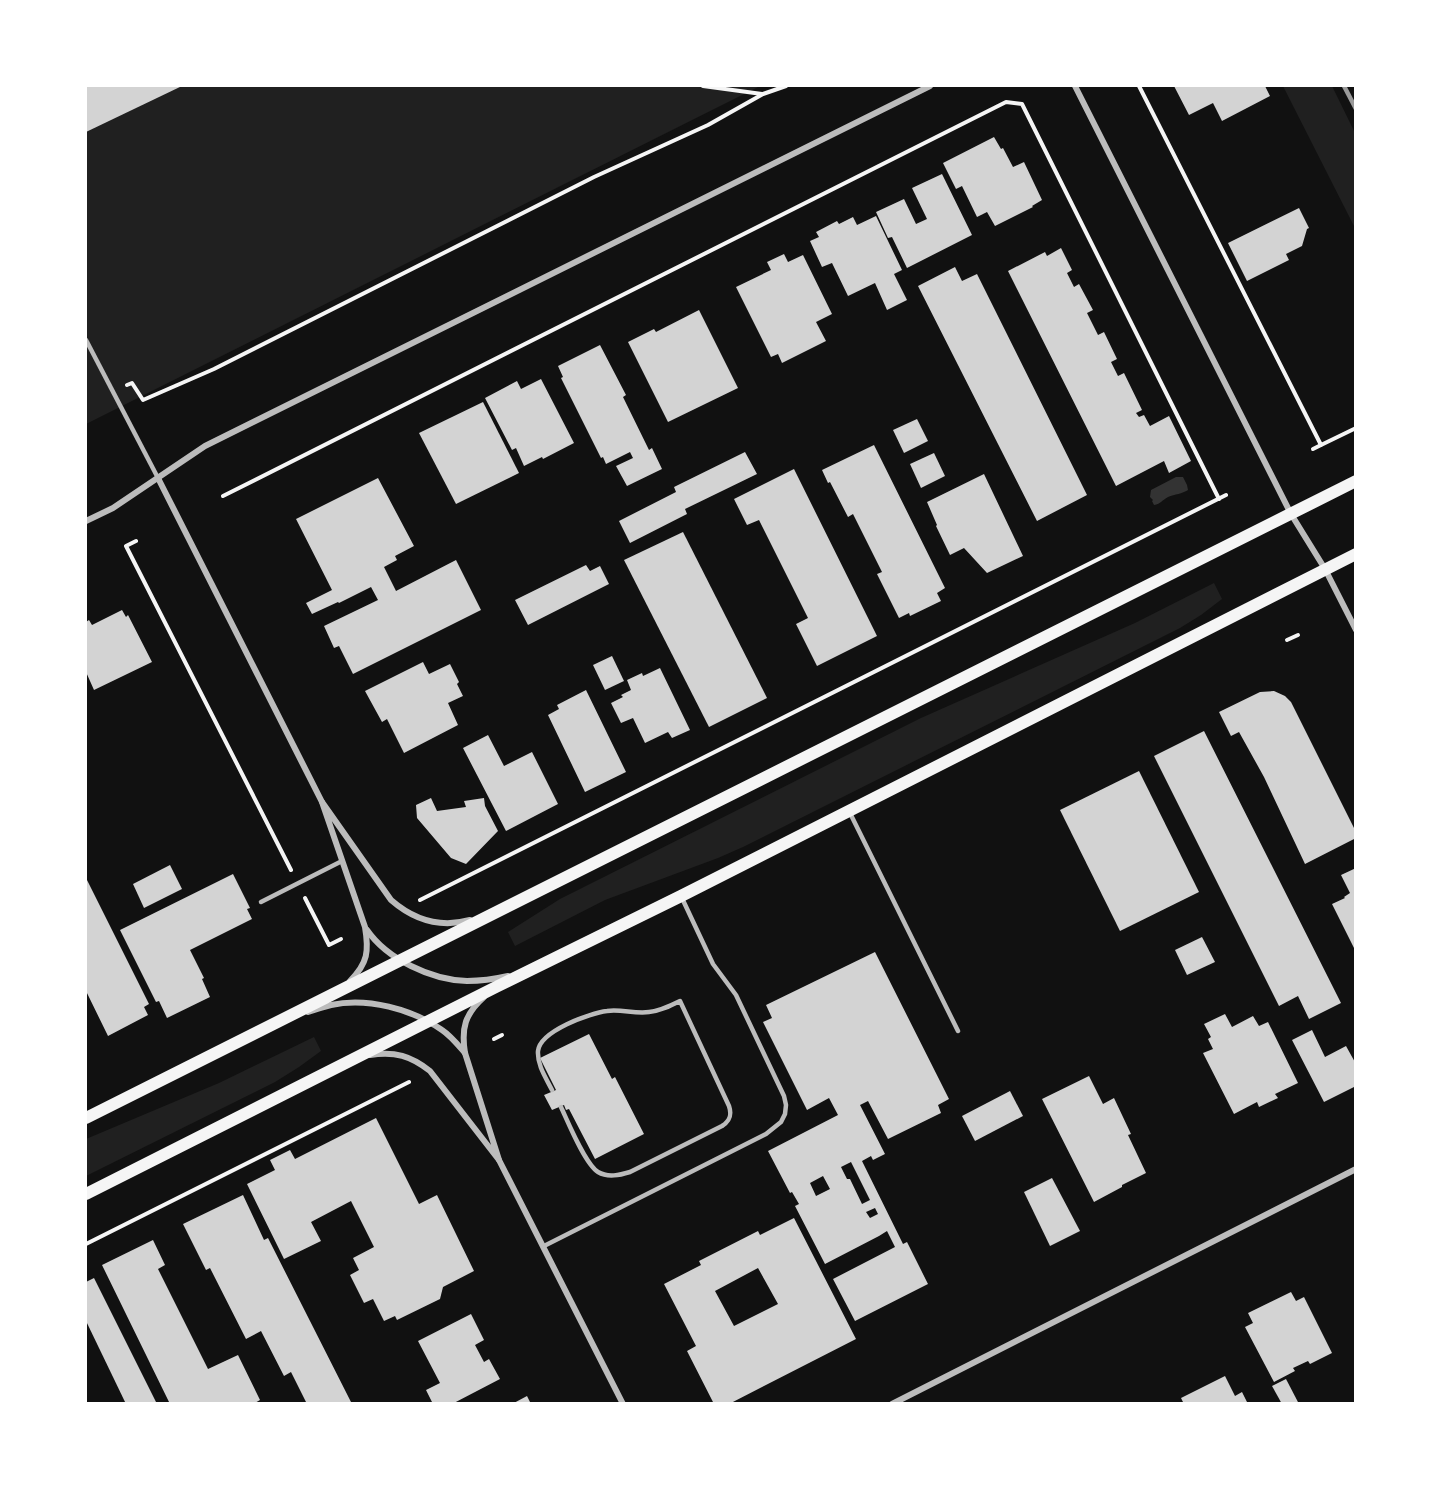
<svg xmlns="http://www.w3.org/2000/svg" width="1441" height="1489" font-family="'Nunito Sans',sans-serif">
  <style>
    .green { fill: #202020 }
    .water { fill: #333 }
    .building { fill: #d3d3d3; fill-rule: evenodd }
    .lines { fill: none; stroke-linecap: round; stroke-linejoin: round }
    .path { stroke: #f5f5f5; stroke-width: 4 }
    .service { stroke: #bcbcbc; stroke-width: 4.5 }
    .minor { stroke: #bcbcbc; stroke-width: 6 }
    .secondary { stroke: #f5f5f5; stroke-width: 12 }
    .rail { stroke: #9a9a9a; stroke-width: 4.5 }
  </style>
  <rect width="100%" height="100%" fill="#111"/>
  <g class="green">
    <path d="M86,86H760L86,424Z"/>
    <path d="M1283,86H1332L1355,133V228Z"/>
    <path d="M1214,583L1222,599L1201,615L1180,628L743,847L718,858L605,900L515,946L508,932L560,899L921,718L1135,623Z"/>
    <path d="M314,1037L321,1051L299,1067L275,1082L86,1176V1139L219,1083Z"/>
  </g>
  <path class="water" d="M1176,477H1183L1187,485L1188,490C1182,494 1175,494 1168,497C1162,500 1161,504 1154,505L1152,501L1153,500L1150,497L1151,490Z"/>
  <g class="building">
    <path d="M86,86H182L86,132Z"/>
    <path d="M1174,86H1265L1270,96L1222,121L1213,103L1189,115Z"/>
    <path d="M994,137L1001,149L1003,148L1013,167L1024,162L1042,200L1032,206L1033,207L995,226L987,212L977,217L962,186L956,189L943,163Z"/>
    <path d="M942,174L972,235L907,268L892,237L888,238L876,212L904,199L916,224L927,219L912,188Z"/>
    <path d="M1299,208L1309,228L1307,229L1302,246L1286,254L1289,260L1247,281L1228,243Z"/>
    <path d="M876,216L902,270L894,274L907,300L887,310L875,283L848,296L832,263L822,267L810,241L819,237L816,232L837,221L839,224L853,217L857,225Z"/>
    <path d="M1061,248L1072,270L1067,273L1074,287L1079,284L1093,310L1087,313L1098,335L1104,332L1117,359L1111,362L1118,376L1124,373L1142,410L1136,413L1139,417L1144,415L1150,426L1169,416L1191,461L1169,473L1164,461L1116,486L1008,271L1045,252L1047,256Z"/>
    <path d="M784,254L788,262L803,255L832,314L816,322L826,341L782,363L778,354L771,357L736,287L771,270L767,262Z"/>
    <path d="M955,267L962,281L977,274L1087,495L1037,521L918,286Z"/>
    <path d="M699,310L738,388L668,422L628,342L654,329L656,332Z"/>
    <path d="M600,345L626,395L623,397L649,450L652,448L662,469L627,486L616,466L633,458L630,452L606,464L603,457L601,458L561,378L563,377L558,366Z"/>
    <path d="M541,379L574,443L543,459L542,457L524,466L516,448L512,450L485,398L517,381L521,389Z"/>
    <path d="M483,402L519,473L456,504L419,433Z"/>
    <path d="M917,419L928,441L904,453L893,430Z"/>
    <path d="M874,445L945,588L937,593L941,601L910,616L909,613L899,618L877,574L882,572L853,514L848,517L830,482L828,483L822,470Z"/>
    <path d="M745,452L757,474L685,509L687,514L630,543L619,521L676,492L674,487Z"/>
    <path d="M934,453L945,476L921,488L910,464Z"/>
    <path d="M794,469L877,636L817,666L796,624L808,618L759,520L747,525L734,499Z"/>
    <path d="M984,474L1023,556L987,573L964,548L950,555L936,526L937,525L927,502Z"/>
    <path d="M378,478L414,546L395,556L397,560L384,567L396,591L456,560L481,610L353,674L339,646L334,648L324,626L378,600L371,587L339,603L338,602L312,614L306,603L332,590L296,519Z"/>
    <path d="M683,532L767,698L709,727L624,560Z"/>
    <path d="M586,565L590,571L600,566L609,584L528,625L515,600Z"/>
    <path d="M122,610L126,617L128,615L152,662L94,690L86,672V622L89,620L92,625Z"/>
    <path d="M612,656L624,681L605,690L593,665Z"/>
    <path d="M423,662L429,674L450,664L459,682L457,684L463,696L448,703L458,725L404,753L387,719L382,722L365,691Z"/>
    <path d="M660,668L690,730L672,738L668,732L645,743L633,718L621,723L611,703L623,697L621,695L631,690L627,680L642,673L643,676Z"/>
    <path d="M586,690L626,772L585,792L548,715L559,709L557,705Z"/>
    <path d="M1274,691L1285,696L1291,702L1356,832V838L1305,864L1264,777L1239,732L1231,736L1219,712L1260,692Z"/>
    <path d="M1204,731L1341,1003L1309,1019L1298,996L1279,1006L1154,756Z"/>
    <path d="M488,735L504,766L532,752L558,804L506,831L463,748Z"/>
    <path d="M1139,771L1199,892L1120,931L1060,810Z"/>
    <path d="M431,798L437,811L466,807L464,801L484,798L485,806L498,831L466,864L451,858L417,818L416,805Z"/>
    <path d="M170,865L182,889L144,908L133,884Z"/>
    <path d="M1356,868V952L1332,904L1345,898L1344,897L1350,893L1341,875Z"/>
    <path d="M233,874L250,908L247,909L252,919L190,950L204,978L202,979L210,997L167,1018L159,1001L156,1002L120,930Z"/>
    <path d="M86,878L149,1004L144,1007L148,1015L108,1036L86,991Z"/>
    <path d="M1202,937L1215,962L1187,975L1175,950Z"/>
    <path d="M875,952L949,1099L938,1105L941,1113L888,1139L868,1101L860,1105L885,1154L873,1160L871,1156L862,1161L903,1244L907,1242L928,1284L855,1321L833,1279L895,1247L887,1231L879,1236L825,1264L795,1206L799,1204L792,1192L790,1193L768,1151L838,1115L829,1098L807,1110L763,1022L772,1018L766,1005ZM851,1162L870,1200L862,1204L850,1179H847L841,1167ZM823,1176L830,1189L816,1196L810,1183ZM875,1208L878,1214L870,1218L866,1212Z"/>
    <path d="M1225,1014L1232,1027L1253,1016L1259,1026L1268,1022L1298,1083L1275,1094L1278,1098L1259,1107L1257,1102L1234,1114L1203,1053L1213,1049L1208,1039L1211,1037L1204,1024Z"/>
    <path d="M1312,1030L1325,1057L1346,1046L1356,1064V1086L1324,1102L1292,1040Z"/>
    <path d="M589,1034L612,1079L615,1077L644,1134L595,1159L569,1109L566,1110L564,1105L552,1110L544,1095L556,1090L540,1058Z"/>
    <path d="M1089,1076L1103,1104L1114,1098L1131,1134L1128,1135L1146,1173L1122,1185V1187L1094,1202L1042,1099Z"/>
    <path d="M1010,1091L1023,1116L975,1141L962,1116Z"/>
    <path d="M376,1118L419,1204L437,1195L474,1271L443,1287L440,1299L397,1320L395,1316L384,1321L373,1299L364,1303L350,1275L359,1270L353,1258L374,1247L351,1201L311,1222L321,1241L284,1259L247,1184L275,1170L270,1160L290,1150L295,1159Z"/>
    <path d="M1052,1178L1080,1231L1050,1246L1024,1192Z"/>
    <path d="M243,1195L264,1240L268,1238L351,1402L307,1404L291,1372L284,1376L261,1331L246,1339L210,1268L206,1270L183,1224Z"/>
    <path d="M794,1218L856,1339L729,1404H714L687,1351L696,1346L664,1284L701,1265L699,1261L758,1231L760,1235ZM758,1268L778,1304L734,1326L715,1291Z"/>
    <path d="M153,1240L165,1265L158,1269L208,1369L238,1355L260,1400L253,1404H170L102,1265Z"/>
    <path d="M94,1278L157,1404H126L86,1321V1282Z"/>
    <path d="M1291,1292L1296,1301L1304,1297L1332,1353L1310,1364L1308,1361L1293,1368L1295,1371L1274,1382L1245,1327L1253,1323L1248,1313Z"/>
    <path d="M471,1314L484,1340L475,1345L484,1362L489,1359L500,1379L452,1404H433L426,1390L440,1383L418,1341Z"/>
    <path d="M1225,1376L1235,1396L1242,1392L1248,1404H1184L1181,1398Z"/>
    <path d="M1286,1379L1299,1404H1282L1272,1386Z"/>
    <path d="M527,1396L531,1404H512Z"/>
  </g>
  <g class="lines">
    <g class="path">
      <path d="M703,86L762,94"/>
      <path d="M1139,86L1321,445L1356,428"/>
      <path d="M127,385L132,383L143,400L214,369L594,177L708,125L763,94L786,86"/>
      <path d="M1313,449L1321,445"/>
      <path d="M223,496L1006,102L1022,104L1219,499"/>
      <path d="M136,541L126,546L291,870"/>
      <path d="M1287,640L1298,635"/>
      <path d="M305,898L329,945L341,939"/>
      <path d="M420,900L1226,495"/>
      <path d="M494,1039L502,1035"/>
      <path d="M86,1244L409,1082"/>
    </g>
    <g class="service">
      <path d="M86,340L158,478"/>
      <path d="M849,811L958,1031"/>
      <path d="M261,902L342,861"/>
      <path d="M552,1090C546,1078 537,1065 538,1051C540,1031 590,1013 607,1011C621,1009 635,1014 649,1012C660,1011 670,1006 680,1001L729,1106C732,1115 730,1121 722,1126L630,1172C620,1175 608,1178 598,1172C585,1164 568,1122 561,1107"/>
      <path d="M544,1246L766,1134L781,1122L785,1114L786,1105L784,1096L736,995L713,964L681,896"/>
    </g>
    <g class="minor">
      <path d="M1075,86L1291,514L1325,569L1356,630"/>
      <path d="M158,478L322,802"/>
      <path d="M86,521L113,508L205,446L930,86"/>
      <path d="M367,930C387,959 431,980 467,981C481,981 495,979 508,976"/>
      <path d="M350,981C368,963 369,951 365,927L322,802L391,900C414,920 441,928 470,920"/>
      <path d="M308,1012C316,1009 323,1007 331,1005C367,997 412,1009 442,1030C451,1036 458,1045 465,1053"/>
      <path d="M370,1055C395,1051 411,1056 430,1071L499,1160L465,1053C461,1028 465,1014 484,997"/>
      <path d="M499,1160L623,1404"/>
      <path d="M892,1404L1356,1169"/>
    </g>
    <g class="secondary">
      <path d="M86,1118L1356,481"/>
      <path d="M86,1194L496,987L681,896L1356,554"/>
    </g>
    <path class="rail" d="M1344,86L1356,109"/>
  </g>
  <rect width="1441" height="1489" fill="none" stroke="#ffffff" stroke-width="174"/>
</svg>
